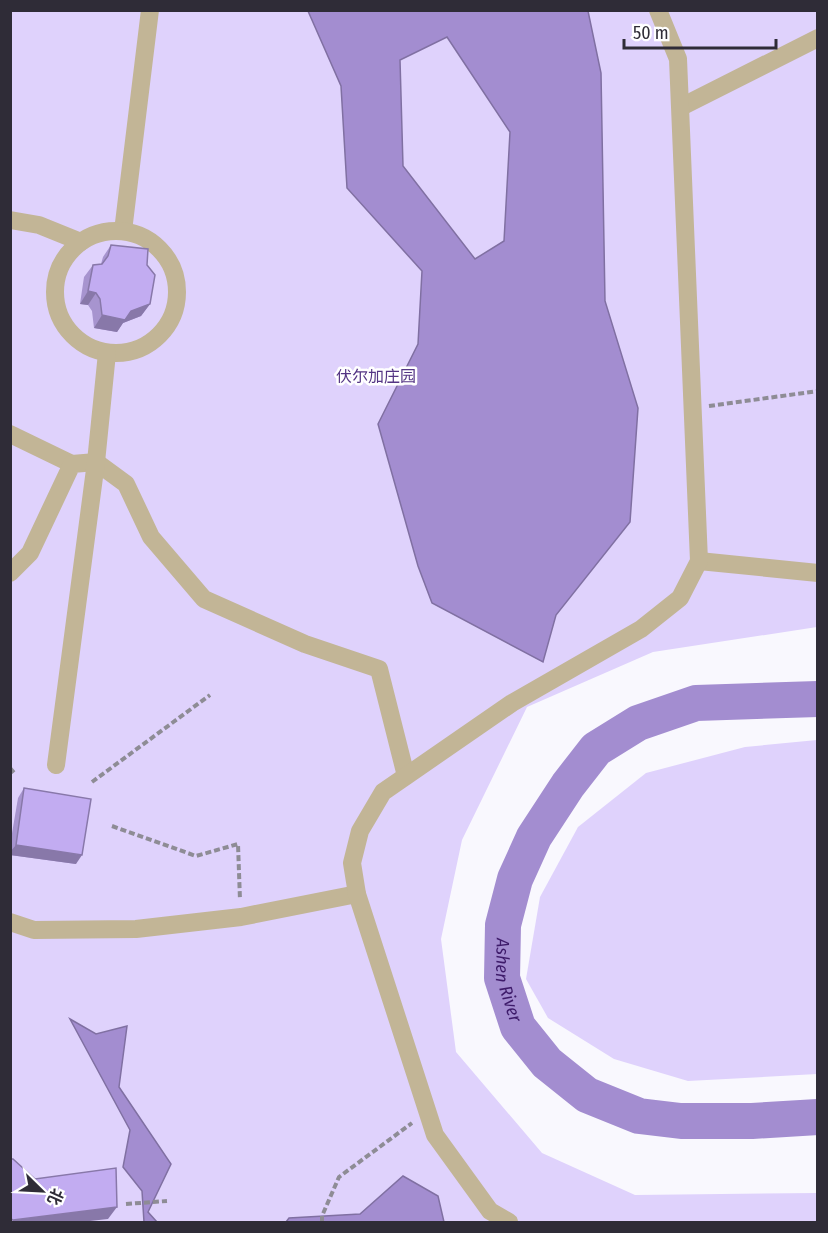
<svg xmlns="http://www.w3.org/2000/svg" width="828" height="1233" font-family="'Fira Sans Condensed','Noto Sans SC',sans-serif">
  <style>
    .green { fill: #dfd2fc }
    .water { fill: #a38dd0; stroke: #8070a2; stroke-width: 1.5; fill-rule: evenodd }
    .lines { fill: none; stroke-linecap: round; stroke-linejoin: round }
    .river { stroke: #a38dd0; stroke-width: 36 }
    .path { stroke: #8e8c95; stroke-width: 4; stroke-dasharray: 6 3; stroke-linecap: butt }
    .minor { stroke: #c2b596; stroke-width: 18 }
    .wall { fill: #a794cf }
    .shaded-wall { fill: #8878a9 }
    .building { fill: #c2acf1; stroke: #8878a9; stroke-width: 1.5 }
    .labels { text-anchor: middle; stroke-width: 5; stroke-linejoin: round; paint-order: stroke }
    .park-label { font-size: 16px; fill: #543584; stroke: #fff }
    .water-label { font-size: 18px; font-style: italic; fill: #3e1b6a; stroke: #fff }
  </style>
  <rect width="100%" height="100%" fill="#f9f8fe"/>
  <g class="green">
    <path d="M10,11H817V627L653,652L527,707L462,840L441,939L456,1052L542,1153L635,1195L817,1193V1222H11Z"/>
    <path d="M817,740V1074L688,1081L614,1059L548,1018L526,979L540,897L578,827L646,773L745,747Z"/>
  </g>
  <g class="water">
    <path d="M308,11H588L601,73L605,301L638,408L630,522L556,615L543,662L432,603L418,566L378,424L418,344L422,271L347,188L341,86ZM447,37L510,132L504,241L475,259L403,166L400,60Z"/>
    <path d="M70,1019L96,1034L127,1026L119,1087L171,1164L148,1212L157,1222H144L142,1191L123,1167L130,1130Z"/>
    <path d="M403,1176L438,1196L444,1222H286L289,1218L360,1214Z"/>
  </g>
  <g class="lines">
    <path class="river" id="s1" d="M818,699L696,703L638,723L596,749L568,785L534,837L515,879L503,925L502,978L518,1027L547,1063L587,1095L639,1116L681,1121H752L818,1117"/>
    <g class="path">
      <path d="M709,406L818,391"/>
      <path d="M10,768L15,774"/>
      <path d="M92,782L210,695"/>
      <path d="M112,826L196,856L238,844L240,900"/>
      <path d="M126,1204L167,1201"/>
      <path d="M322,1222V1216L339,1177L412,1123"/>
    </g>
    <g class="minor">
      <path d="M681,107L818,38"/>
      <path d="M10,220L39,225L81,242"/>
      <path d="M123,231L150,10"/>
      <circle cx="116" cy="292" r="61"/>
      <path d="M10,434L72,464"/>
      <path d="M699,561L818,573"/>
      <path d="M10,573L30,553L72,464L96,462L126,484L151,537L204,599L305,644L379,669L406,776"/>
      <path d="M56,765L96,462L107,353"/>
      <path d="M10,922L34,930L136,929L241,917L357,894"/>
      <path d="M509,1222L490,1211L435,1135L357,894L352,863L360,831L383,792L512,703L641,629L680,598L699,561L678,59L658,10"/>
    </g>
  </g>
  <g class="wall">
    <path d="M111,245L147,265L150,304L141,316L123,323L117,332L94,328L92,311L88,305L80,304L84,277L93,265L101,264L103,257Z"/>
    <path d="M24,788L76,864L10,855V845L18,798Z"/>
  </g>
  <g class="shaded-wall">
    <path d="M88,291L96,293L88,305L80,304Z"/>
    <path d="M150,304L141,316L123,323L117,332L94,328L102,315L131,311Z"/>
    <path d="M16,845L82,855L76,864L10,855V852Z"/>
    <path d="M117,1207L108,1219L81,1222H11L13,1220Z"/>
  </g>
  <g class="building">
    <path d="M111,245L148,249L147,265L155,275L150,304L131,311L125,320L102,315L100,299L96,293L88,291L93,265L102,264L108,256Z"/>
    <path d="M24,788L91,799L82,855L16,845Z"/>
    <path d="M10,1159H13L35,1179L116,1168L117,1207L13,1220L10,1218Z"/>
  </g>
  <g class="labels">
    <g class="park-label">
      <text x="376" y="382">伏尔加庄园</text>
    </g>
    <g class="water-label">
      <text dy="6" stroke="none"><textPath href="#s1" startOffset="490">Ashen River</textPath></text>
    </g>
  </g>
  <rect width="828" height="1233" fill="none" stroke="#2f2c37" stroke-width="24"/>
  <g transform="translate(42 1191) rotate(114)" stroke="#ffffff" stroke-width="4.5" paint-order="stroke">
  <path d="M0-4.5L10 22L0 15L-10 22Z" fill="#2f2c37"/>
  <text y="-9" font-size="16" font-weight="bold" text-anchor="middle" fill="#2f2c37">北</text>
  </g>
  <path d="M624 39v9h152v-9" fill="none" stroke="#2f2c37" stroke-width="3"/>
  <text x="633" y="39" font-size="18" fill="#2f2c37" stroke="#ffffff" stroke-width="4.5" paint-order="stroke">50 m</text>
</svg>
